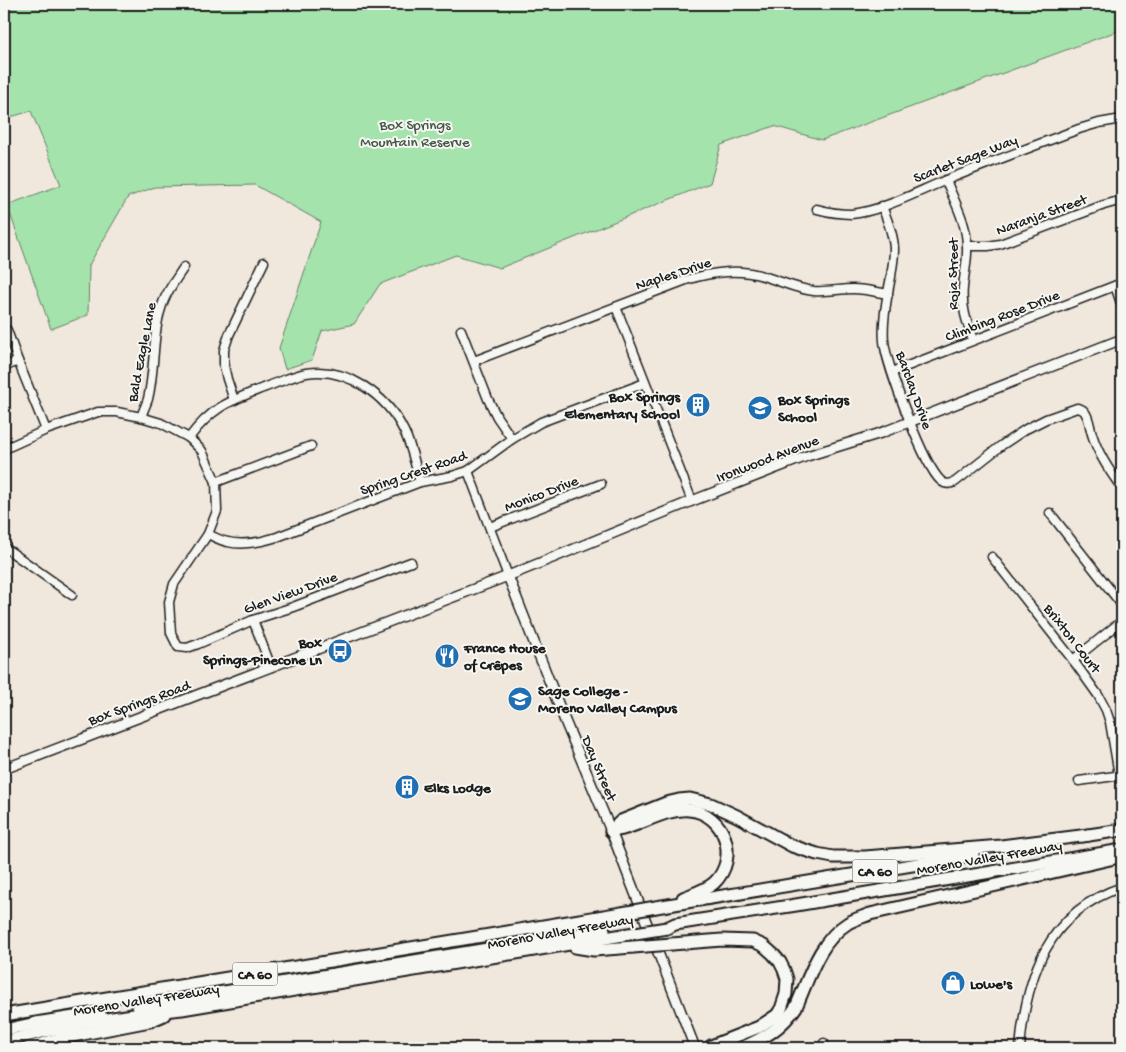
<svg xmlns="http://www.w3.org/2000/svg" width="1126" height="1052" font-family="'Gochi Hand',sans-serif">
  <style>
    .green { fill: #a4e3ab; stroke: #608064 }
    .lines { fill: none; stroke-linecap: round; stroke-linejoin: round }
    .minor-casing { stroke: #1c1c1c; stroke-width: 11 }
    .major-casing { stroke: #1c1c1c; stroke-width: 12 }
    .highway-casing { stroke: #1c1c1c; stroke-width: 15 }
    .minor { stroke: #f6f6f2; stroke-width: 8 }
    .major { stroke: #f6f6f2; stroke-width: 9 }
    .highway { stroke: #f6f6f2; stroke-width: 11 }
    .highway-bridge-casing { stroke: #1c1c1c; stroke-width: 15; stroke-linecap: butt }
    .highway-bridge { stroke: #f6f6f2; stroke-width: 11 }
    .labels { text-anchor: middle; stroke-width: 4; stroke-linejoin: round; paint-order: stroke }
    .shield { fill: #f6f6f2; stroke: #5d5d5c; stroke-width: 1 }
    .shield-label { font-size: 14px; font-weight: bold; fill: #1c1c1c }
    .park-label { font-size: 15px; fill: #455847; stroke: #f6f6f2 }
    .street-label { font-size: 15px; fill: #1c1c1c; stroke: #f6f6f2 }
    .poi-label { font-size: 15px; font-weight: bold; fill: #1c1c1c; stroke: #f6f6f2; text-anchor: start }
  </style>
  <rect width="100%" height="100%" fill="#f0e7dd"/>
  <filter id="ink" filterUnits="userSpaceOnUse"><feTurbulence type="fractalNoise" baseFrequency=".02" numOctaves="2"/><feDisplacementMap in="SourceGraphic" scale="10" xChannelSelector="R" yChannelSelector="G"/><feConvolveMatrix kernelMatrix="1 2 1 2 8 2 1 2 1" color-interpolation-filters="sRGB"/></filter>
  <g filter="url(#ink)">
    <path class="green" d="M4,4H1122V24L1120,30L822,140L774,126L721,145L710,183L500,268L456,255L380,284L354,324L322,331L312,360L285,369L279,348L321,222L255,185L155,187L128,197L89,265L88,315L51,329L7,205L61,185L31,111L4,119Z"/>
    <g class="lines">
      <defs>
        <g id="minor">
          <path d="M946,180C954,201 967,223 967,246C968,260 964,274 963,288C961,306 967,323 973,340"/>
          <path d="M882,206C887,220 894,235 894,250C894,259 892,268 891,277C887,296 882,321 884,341C886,365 924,466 941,481C946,485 949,484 955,482L1002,445L1026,429L1046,419L1077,408C1082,409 1084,410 1086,414C1090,421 1090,430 1093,437C1099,456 1110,472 1122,488"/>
          <path d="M817,209C828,212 839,214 851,214C879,212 917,192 944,181C988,163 1034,146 1079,129L1099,123L1122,119"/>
          <path d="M967,246H988L1000,244L1104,205L1122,200"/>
          <path d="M1115,286L1122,306"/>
          <path d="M616,307L692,501"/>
          <path d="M7,330L18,361L46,430"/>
          <path d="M461,330L488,399L497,417L512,439"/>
          <path d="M474,361L686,280C713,272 739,268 766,277C783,282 797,289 814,291C827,292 840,289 853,289C865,289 876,292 888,294"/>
          <path d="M4,367L18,361"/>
          <path d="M892,372L1122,283"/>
          <path d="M234,400L227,379L224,366V350L229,335L264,262"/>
          <path d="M141,417C143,411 146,405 148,399C156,366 151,332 164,300C169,288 177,278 184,267"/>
          <path d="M189,438C212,407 228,402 263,388C277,383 292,376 306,373C347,366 387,396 404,431C412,447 415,465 420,482"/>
          <path d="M4,449L46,430L98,412H117L141,417L161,423L189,438L202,451L216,482L217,511L208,534L174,584L169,602L171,633L178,647L187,648L198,644L253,620L293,607L411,562"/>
          <path d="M468,471L508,576"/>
          <path d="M216,482L311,446"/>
          <path d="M1050,513L1122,605"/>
          <path d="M490,527L601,484"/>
          <path d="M208,534C214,537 221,541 228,542C244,546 261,542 277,537L420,482L452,476L468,471L512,439L541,422L645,383"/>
          <path d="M4,547L72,595"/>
          <path d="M992,557L1073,660L1098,695L1106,710L1110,722L1119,775"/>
          <path d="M253,620L271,667"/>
          <path d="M1073,660L1122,621"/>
          <path d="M1079,781L1122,775"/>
          <path d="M824,1048V1043"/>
          <path d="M1020,1048C1026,977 1047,912 1122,887"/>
        </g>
        <g id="major">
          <path d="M508,576L565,721L611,831L695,1048"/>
          <path d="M4,769L508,576L692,501L807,456L881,433L1122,339"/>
        </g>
        <g id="highway">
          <path d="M611,831L621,821L666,803L679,800L690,799L711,804L737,816L792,846L817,854L833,857H865L1001,846L1089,835"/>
          <path d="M611,831C616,830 621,830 626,828C646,822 669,808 689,810C725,813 740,858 714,883C706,890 693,894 683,898"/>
          <path d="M1082,836L1122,830"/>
          <path d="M656,907L973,855"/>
          <path d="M667,928L675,924L796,905L1122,850"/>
          <path d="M672,944L722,940L753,941L764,946L773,954L780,962L784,970L787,979L786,994L781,1009L777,1015L759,1027L711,1046L709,1048"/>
          <path d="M575,947L594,950L633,947"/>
          <path d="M138,1006L604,930"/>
          <path d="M4,1015L622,913"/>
          <path d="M4,1030L36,1023L100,1013"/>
          <path d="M4,1042C62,1025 122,1015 182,1009L629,934"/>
          <path d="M28,1048L62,1038L150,1021L164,1015"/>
          <path d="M741,1048C763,1039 782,1028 796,1007C809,978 819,941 848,923C855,919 863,917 870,914L1119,857"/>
        </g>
      </defs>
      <use href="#minor" class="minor-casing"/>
      <use href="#major" class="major-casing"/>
      <use href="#highway" class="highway-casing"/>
      <use href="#minor" class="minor"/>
      <use href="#major" class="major"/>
      <use href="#highway" class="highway"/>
      <defs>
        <g id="highway-bridge">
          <path d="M622,913L656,907"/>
          <path d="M629,934L667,928"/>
          <path d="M633,947L672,944"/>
        </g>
      </defs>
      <use href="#highway-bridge" class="highway-bridge-casing"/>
      <use href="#highway-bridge" class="highway-bridge"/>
    </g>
  </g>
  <defs>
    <symbol id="building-disc" viewBox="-11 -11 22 22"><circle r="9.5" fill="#1f6fb2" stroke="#f6f6f2"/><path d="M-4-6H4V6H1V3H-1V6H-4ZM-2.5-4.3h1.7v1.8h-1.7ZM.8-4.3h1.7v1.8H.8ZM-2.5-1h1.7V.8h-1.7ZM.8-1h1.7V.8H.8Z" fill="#fff"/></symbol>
    <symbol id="school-disc" viewBox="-11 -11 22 22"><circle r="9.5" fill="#1f6fb2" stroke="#f6f6f2"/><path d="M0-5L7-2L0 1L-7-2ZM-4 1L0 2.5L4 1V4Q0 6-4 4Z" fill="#fff"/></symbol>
    <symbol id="bus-disc" viewBox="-11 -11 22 22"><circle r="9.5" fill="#1f6fb2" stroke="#f6f6f2"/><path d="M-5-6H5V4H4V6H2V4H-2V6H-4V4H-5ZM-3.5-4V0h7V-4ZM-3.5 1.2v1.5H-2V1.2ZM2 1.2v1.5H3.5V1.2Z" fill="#fff"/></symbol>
    <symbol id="restaurant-disc" viewBox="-11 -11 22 22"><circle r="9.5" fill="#1f6fb2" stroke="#f6f6f2"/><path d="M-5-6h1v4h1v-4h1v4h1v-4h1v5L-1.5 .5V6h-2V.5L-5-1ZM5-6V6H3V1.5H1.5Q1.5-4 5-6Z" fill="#fff"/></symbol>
    <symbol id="shop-disc" viewBox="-11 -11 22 22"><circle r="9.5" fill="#1f6fb2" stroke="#f6f6f2"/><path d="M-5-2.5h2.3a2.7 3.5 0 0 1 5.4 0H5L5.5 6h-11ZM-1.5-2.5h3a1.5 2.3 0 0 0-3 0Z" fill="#fff"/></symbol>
  </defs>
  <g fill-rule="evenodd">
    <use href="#building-disc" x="684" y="391" width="28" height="28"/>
    <use href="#school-disc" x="746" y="394" width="28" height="28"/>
    <use href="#bus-disc" x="326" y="637" width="28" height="28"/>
    <use href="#restaurant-disc" x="433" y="642" width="28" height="28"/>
    <use href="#school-disc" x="506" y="685" width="28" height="28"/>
    <use href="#building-disc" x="393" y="773" width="28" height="28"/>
    <use href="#shop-disc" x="939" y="969" width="28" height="28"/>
  </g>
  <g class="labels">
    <g class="shield">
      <rect x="852.5" y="859.5" width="45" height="23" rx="4"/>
      <rect x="232.5" y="962.5" width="45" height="23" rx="4"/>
    </g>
    <g class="shield-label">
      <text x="875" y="876">CA 60</text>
      <text x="255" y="979">CA 60</text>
    </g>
    <g class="park-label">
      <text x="415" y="129">Box Springs<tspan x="415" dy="17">Mountain Reserve</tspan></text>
    </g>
    <g class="street-label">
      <text transform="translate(965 158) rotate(-21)" y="5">Scarlet Sage Way</text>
      <text transform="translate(1041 214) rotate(-20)" y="5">Naranja Street</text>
      <text transform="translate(673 273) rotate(-18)" y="5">Naples Drive</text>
      <text transform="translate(952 274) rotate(-90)" y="5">Roja Street</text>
      <text transform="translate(1002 315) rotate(-21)" y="5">Climbing Rose Drive</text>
      <text transform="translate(141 352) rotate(-79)" y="5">Bald Eagle Lane</text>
      <text transform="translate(915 390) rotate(70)" y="5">Barclay Drive</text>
      <text transform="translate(767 458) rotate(-21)" y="5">Ironwood Avenue</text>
      <text transform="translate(413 472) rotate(-19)" y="5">Spring Crest Road</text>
      <text transform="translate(541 493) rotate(-21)" y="5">Monico Drive</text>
      <text transform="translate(290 592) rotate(-20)" y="5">Glen View Drive</text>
      <text transform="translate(1073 638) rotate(52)" y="5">Brixton Court</text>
      <text transform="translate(139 702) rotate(-20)" y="5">Box Springs Road</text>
      <text transform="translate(600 768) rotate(67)" y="5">Day Street</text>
      <text transform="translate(989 857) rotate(-10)" y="5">Moreno Valley Freeway</text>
      <text transform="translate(560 931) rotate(-10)" y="5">Moreno Valley Freeway</text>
      <text transform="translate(146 999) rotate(-9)" y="5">Moreno Valley Freeway</text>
    </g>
    <g class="poi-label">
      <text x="680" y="401" text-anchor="end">Box Springs<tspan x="680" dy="17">Elementary School</tspan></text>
      <text x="778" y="404">Box Springs<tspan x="778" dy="17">School</tspan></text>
      <text x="322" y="647" text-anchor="end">Box<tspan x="322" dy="17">Springs-Pinecone Ln</tspan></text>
      <text x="464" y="652">France House<tspan x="464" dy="17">of Crêpes</tspan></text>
      <text x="538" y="695">Sage College -<tspan x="538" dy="17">Moreno Valley Campus</tspan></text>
      <text x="424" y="792">Elks Lodge</text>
      <text x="970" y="988">Lowe's</text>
    </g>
  </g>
  <rect width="1126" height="1052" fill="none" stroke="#f6f6f2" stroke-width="20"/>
  <rect x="10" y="10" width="1106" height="1032" fill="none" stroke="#1c1c1c" stroke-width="2" filter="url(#ink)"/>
</svg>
